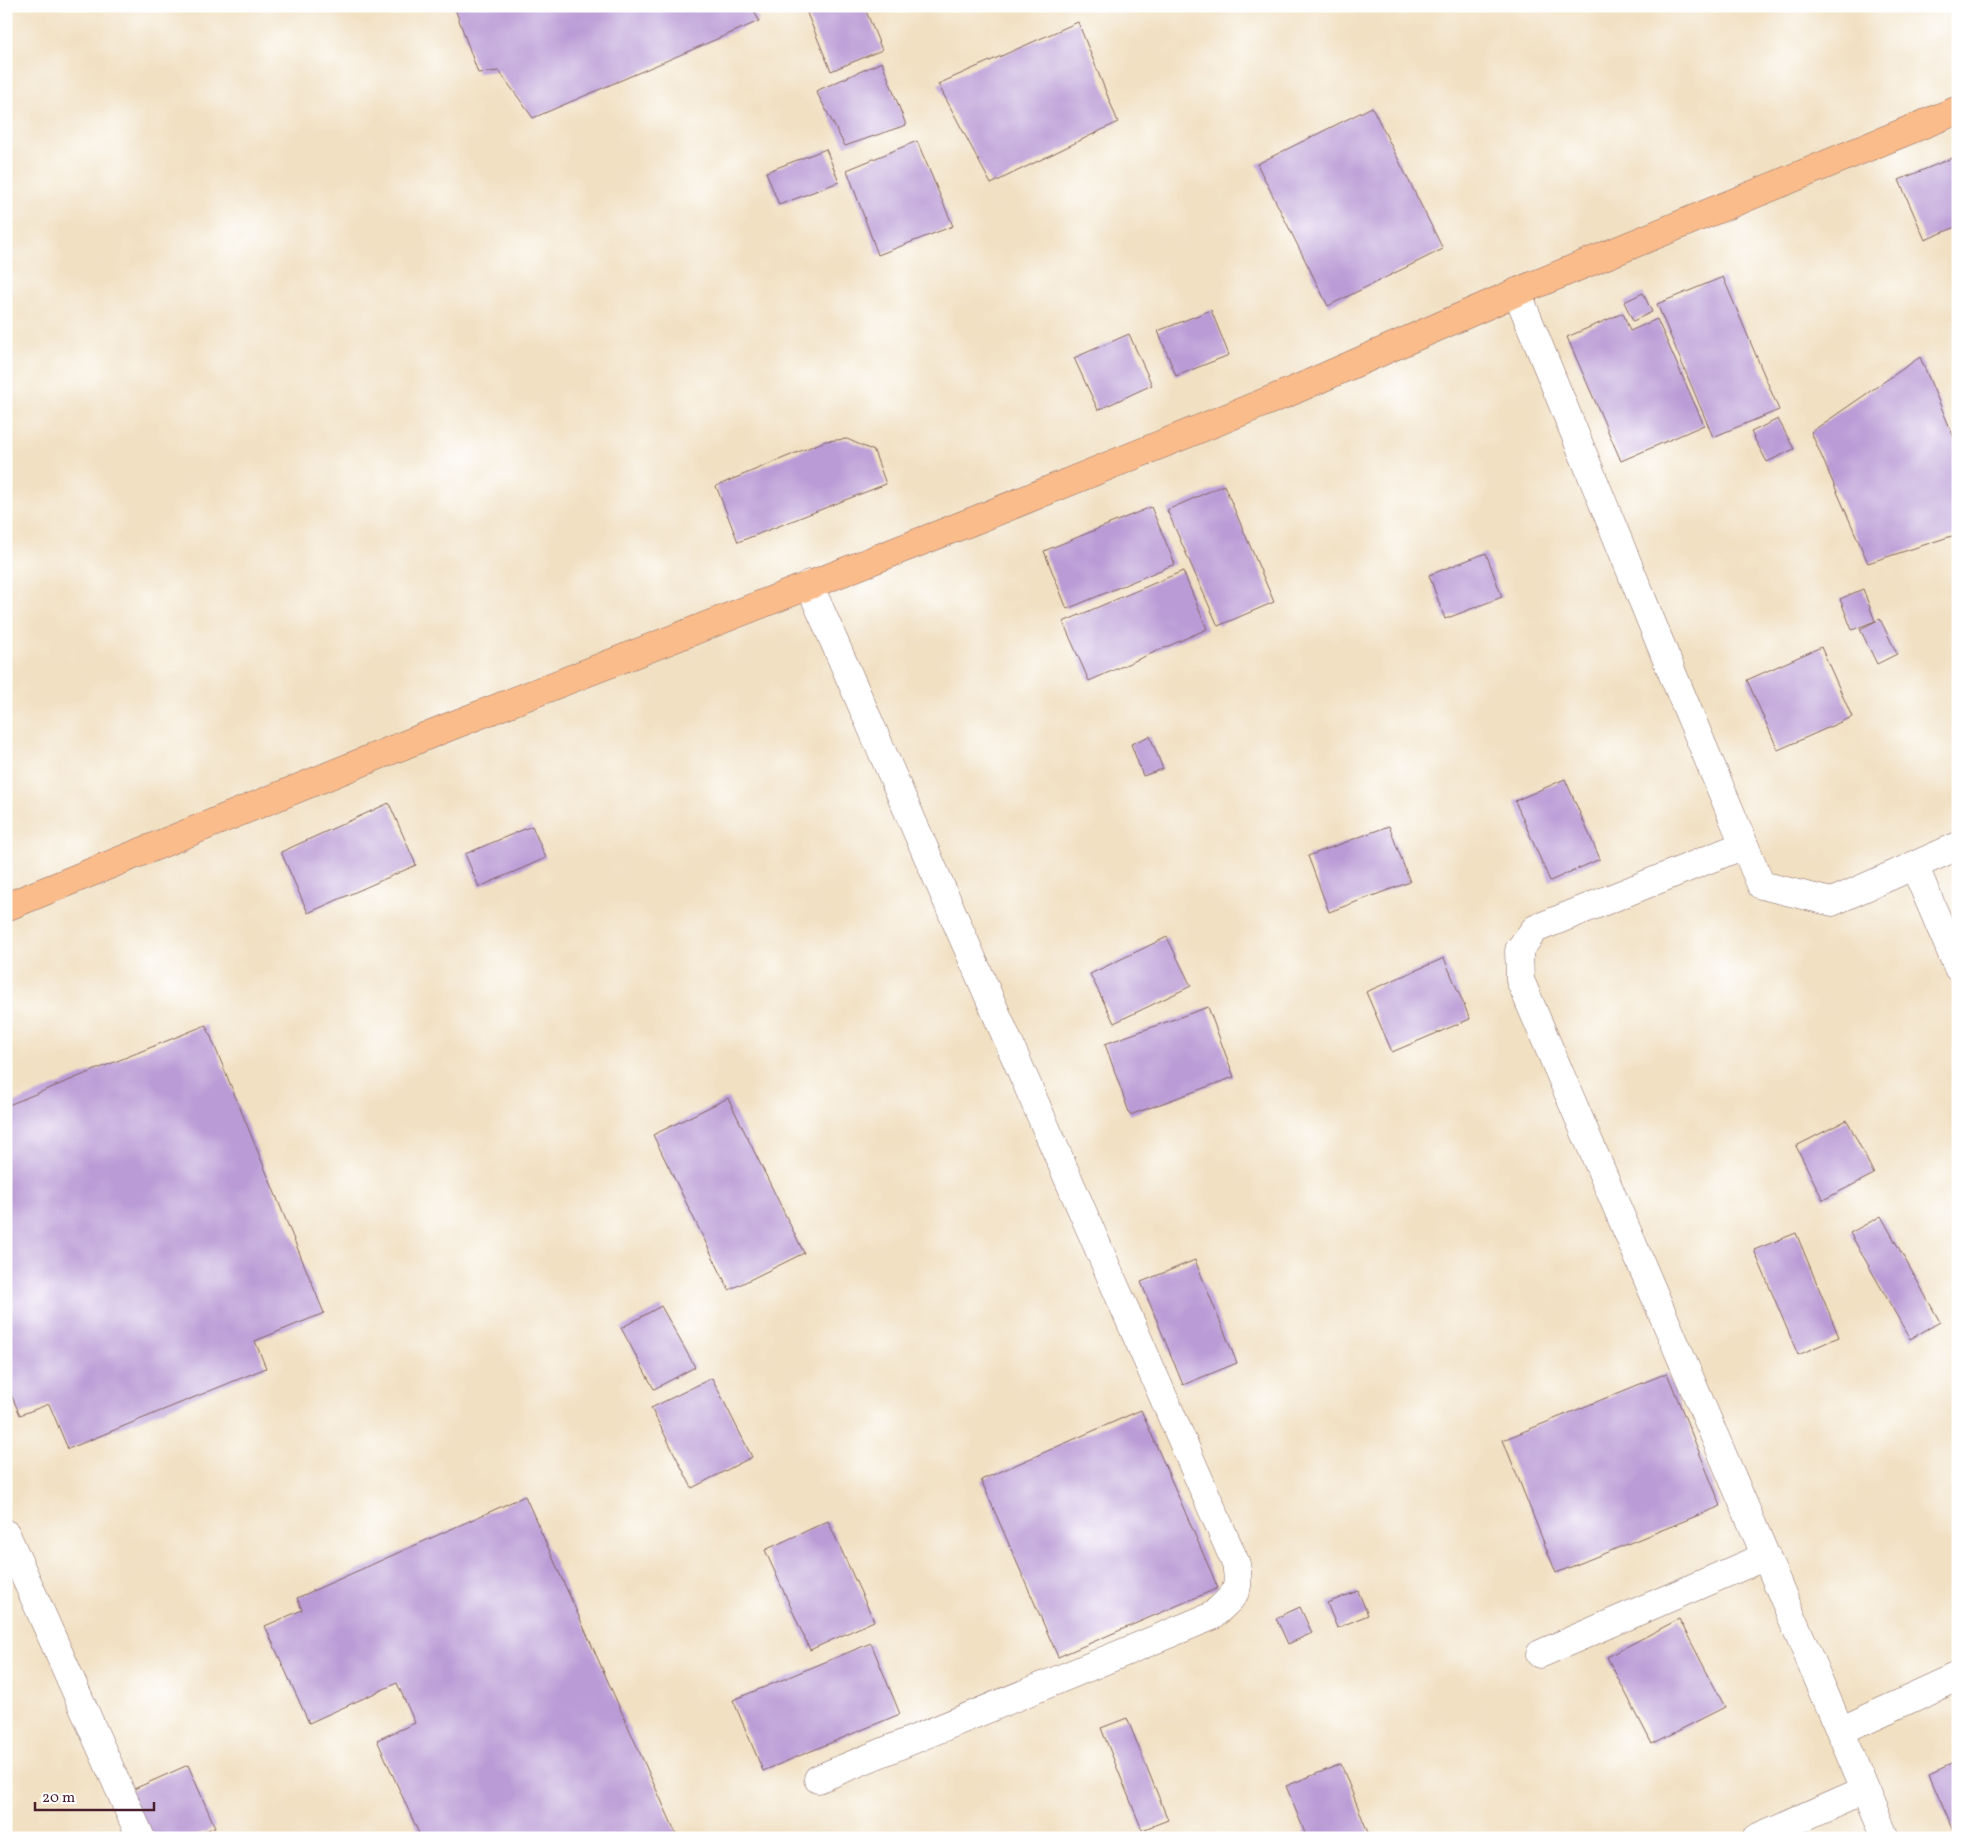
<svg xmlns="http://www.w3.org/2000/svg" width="1964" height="1844" font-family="Vollkorn,serif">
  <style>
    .building { fill: #ba9bd5 }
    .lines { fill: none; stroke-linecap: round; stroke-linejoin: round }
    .minor-casing { stroke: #846360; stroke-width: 29 }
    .major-casing { stroke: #846360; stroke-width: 29 }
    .minor { stroke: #fff; stroke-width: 28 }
    .major { stroke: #fabc8b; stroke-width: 28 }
  </style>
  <rect width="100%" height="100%" fill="#fff"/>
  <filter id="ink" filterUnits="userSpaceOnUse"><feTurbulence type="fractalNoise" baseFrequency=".02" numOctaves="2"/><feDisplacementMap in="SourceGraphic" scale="10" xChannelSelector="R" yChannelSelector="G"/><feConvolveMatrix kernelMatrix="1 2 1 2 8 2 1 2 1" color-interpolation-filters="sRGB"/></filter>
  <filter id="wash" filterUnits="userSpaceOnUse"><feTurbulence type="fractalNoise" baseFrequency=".0096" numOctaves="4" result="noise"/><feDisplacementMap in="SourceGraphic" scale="20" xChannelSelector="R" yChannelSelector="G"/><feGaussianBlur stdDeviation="1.12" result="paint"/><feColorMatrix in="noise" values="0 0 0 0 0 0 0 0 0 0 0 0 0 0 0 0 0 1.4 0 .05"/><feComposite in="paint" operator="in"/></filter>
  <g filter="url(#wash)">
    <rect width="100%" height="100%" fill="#f1e0c2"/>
    <g id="blocks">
      <g class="building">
        <path d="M454,6H752L759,21L533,118L499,71L478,73Z"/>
        <path d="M804,6H864L882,50L831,71Z"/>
        <path d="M1078,22L1118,122L991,184L938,84Z"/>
        <path d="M882,62L906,125L845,146L816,91Z"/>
        <path d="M1372,107L1443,249L1328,306L1257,164Z"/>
        <path d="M917,141L953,226L878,255L847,170Z"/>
        <path d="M826,149L839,182L779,205L766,172Z"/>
        <path d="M1952,158L1958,172V226L1925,240L1899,180Z"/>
        <path d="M1723,277L1779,410L1713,437L1657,304Z"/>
        <path d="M1643,293L1652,312L1633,321L1624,302Z"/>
        <path d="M1211,310L1229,355L1176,376L1158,331Z"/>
        <path d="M1623,313L1630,331L1657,319L1704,425L1621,461L1567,337Z"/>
        <path d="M1129,334L1152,385L1098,410L1074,358Z"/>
        <path d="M1920,357L1958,447V534L1868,563L1811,432Z"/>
        <path d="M1778,419L1794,449L1767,462L1751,432Z"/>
        <path d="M847,439L874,451L886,484L738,542L716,486L825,441Z"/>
        <path d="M1224,485L1274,602L1218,626L1167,510Z"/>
        <path d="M1151,507L1175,564L1067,609L1044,551Z"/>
        <path d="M1486,553L1502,597L1445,619L1429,575Z"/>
        <path d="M1183,571L1207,629L1089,681L1063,622Z"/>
        <path d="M1863,589L1875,621L1852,630L1840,599Z"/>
        <path d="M1880,619L1897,654L1877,664L1860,629Z"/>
        <path d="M1821,647L1852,717L1778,750L1747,680Z"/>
        <path d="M1150,736L1163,769L1143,776L1131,744Z"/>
        <path d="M1565,779L1600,859L1550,881L1515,801Z"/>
        <path d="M389,803L416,865L308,913L281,852Z"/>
        <path d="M532,826L546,858L479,887L465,854Z"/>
        <path d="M1389,826L1410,882L1329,912L1308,856Z"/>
        <path d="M1167,937L1191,986L1114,1023L1090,974Z"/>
        <path d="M1444,958L1470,1019L1392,1052L1366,992Z"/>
        <path d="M1208,1007L1234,1077L1130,1115L1105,1044Z"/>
        <path d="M206,1025L324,1313L255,1341L266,1368L68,1449L49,1404L20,1415L6,1383V1106Z"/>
        <path d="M728,1098L804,1253L729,1290L653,1135Z"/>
        <path d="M1847,1120L1874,1174L1823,1200L1796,1146Z"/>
        <path d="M1881,1216L1940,1322L1910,1339L1850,1233Z"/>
        <path d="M1796,1233L1839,1337L1798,1355L1754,1250Z"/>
        <path d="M1195,1260L1237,1363L1183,1385L1141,1282Z"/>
        <path d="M661,1306L695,1367L654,1389L621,1328Z"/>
        <path d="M1667,1373L1721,1506L1556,1573L1503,1440Z"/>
        <path d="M712,1378L752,1457L692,1488L651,1408Z"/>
        <path d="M1141,1410L1218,1588L1058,1657L981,1480Z"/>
        <path d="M525,1496L678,1838H421L377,1740L415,1723L397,1683L309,1723L265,1626L302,1610L297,1598Z"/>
        <path d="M828,1521L874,1621L810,1650L765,1550Z"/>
        <path d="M1358,1591L1368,1615L1337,1628L1327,1603Z"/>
        <path d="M1300,1607L1312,1633L1288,1644L1276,1618Z"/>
        <path d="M1679,1619L1725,1707L1652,1744L1607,1657Z"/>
        <path d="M871,1643L900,1714L763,1771L733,1700Z"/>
        <path d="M1127,1718L1168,1820L1142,1830L1101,1728Z"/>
        <path d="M1958,1761V1838H1957L1929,1774Z"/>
        <path d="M1341,1764L1370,1838H1307L1286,1786Z"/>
        <path d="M188,1765L215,1827L190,1838H134L116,1797Z"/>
      </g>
    </g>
  </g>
  <g filter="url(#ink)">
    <use href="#blocks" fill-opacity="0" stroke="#846360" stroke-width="1"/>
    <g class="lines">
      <defs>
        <g id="minor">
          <path d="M1517,292L1673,675L1761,885L1832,902L1958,846"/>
          <path d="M809,584L1236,1564C1242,1594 1232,1597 1212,1616L818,1779"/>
          <path d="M1744,845L1535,929L1519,950L1520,980L1886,1838"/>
          <path d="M1914,865L1958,968"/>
          <path d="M6,1534L141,1838"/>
          <path d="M1540,1654L1766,1556"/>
          <path d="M1840,1731L1958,1677"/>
          <path d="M1756,1838L1865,1790"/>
        </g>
        <path id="major" d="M6,907L446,728L978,519L1290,392L1517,292L1958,110"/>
      </defs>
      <use href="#minor" class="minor-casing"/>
      <use href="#major" class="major-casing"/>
      <use href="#minor" class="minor"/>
      <use href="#major" class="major"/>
    </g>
  </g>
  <rect width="1964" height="1844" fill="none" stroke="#fff" stroke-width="25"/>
  <path d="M35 1802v8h119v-8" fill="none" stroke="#4a1f2b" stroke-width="2.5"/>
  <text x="42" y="1802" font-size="15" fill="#4a1f2b" stroke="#ffffff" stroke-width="4" paint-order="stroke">20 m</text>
</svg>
